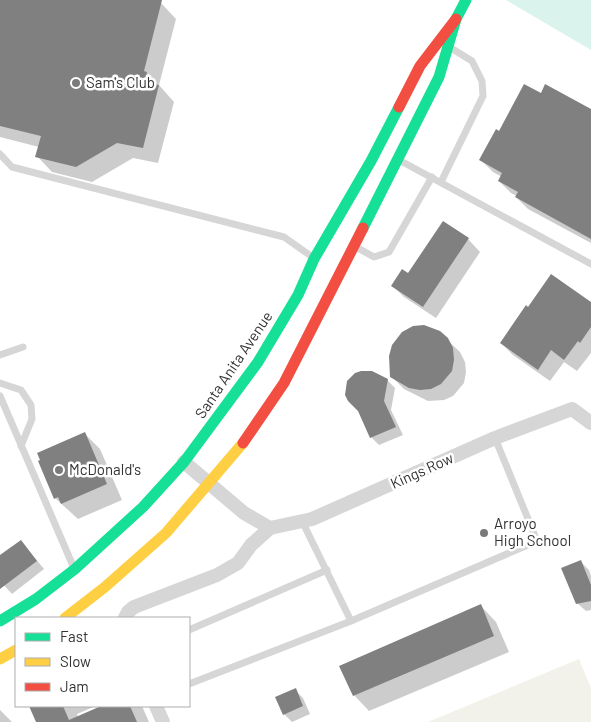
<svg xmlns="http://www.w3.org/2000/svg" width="591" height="722" font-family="Barlow,sans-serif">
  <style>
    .green { fill: #f3f2ea }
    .water { fill: #dbf3ed }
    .shadow { fill: #0003 }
    .building { fill: #808080 }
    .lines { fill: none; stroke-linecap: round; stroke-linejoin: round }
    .lane { stroke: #d6d6d6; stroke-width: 7 }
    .street { stroke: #d6d6d6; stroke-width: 14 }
    .fast { stroke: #16e098; stroke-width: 11 }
    .slow { stroke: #ffcf43; stroke-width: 11 }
    .jam { stroke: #f24e42; stroke-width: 11 }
    .poi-dot { fill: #7a7a7a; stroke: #fff; stroke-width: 2 }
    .labels { text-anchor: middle; stroke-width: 5; stroke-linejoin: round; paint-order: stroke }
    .poi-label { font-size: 15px; fill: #323232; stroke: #fff; text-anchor: start }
    .street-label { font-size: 15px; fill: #323232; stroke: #fff }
  </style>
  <rect width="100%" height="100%" fill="#fff"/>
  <path class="green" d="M579,659L591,688V722H428Z"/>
  <path class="water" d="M506,0H591V50Z"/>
  <g class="shadow">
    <path d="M0,0H149L161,3L176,19L159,85L174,102L158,163L133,158L92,182L52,172L37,156L39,147L0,137Z"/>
    <path d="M542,95L591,111V243L528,209L516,197L517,196L511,193L499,181L502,177L493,172L481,160L499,133Z"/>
    <path d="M443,223L468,239L480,252L436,318L404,297L392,285L409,275Z"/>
    <path d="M591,303V353L577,371L564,362L550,381L513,355L501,343L529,309Z"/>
    <path d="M439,332L460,352L465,362L466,372L464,383L453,396L444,400L428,401L404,389L392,377Z"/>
    <path d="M387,380L395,388L391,410L403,435L379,445L371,437Z"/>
    <path d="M84,433L100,449L122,500L78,519L55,498Z"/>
    <path d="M21,541L44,569L12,594L0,581V557Z"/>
    <path d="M581,562L589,570L591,576V610L586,611L577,603Z"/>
    <path d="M481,606L496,622L509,652L369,711L354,695Z"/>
    <path d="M295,690L303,698L310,714L292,722L284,714Z"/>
    <path d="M30,706H96L77,714L78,717L98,708L97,706H142L149,722H37Z"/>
    <path d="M0,710L12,722H0Z"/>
  </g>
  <g class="building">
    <path d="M0,0H162L144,71L147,72L145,82L159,85L143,148L117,143L76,167L35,157L41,136L0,126Z"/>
    <path d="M524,84L541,93L545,84L591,109V239L515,197L518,192L498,181L502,173L479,160L496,129L499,131Z"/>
    <path d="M443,221L469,238L423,307L391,286L402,269L408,273Z"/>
    <path d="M551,274L591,302V327L580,343L578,341L564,360L551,350L538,370L500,343L526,305L528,307Z"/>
    <path d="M424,325L440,331L448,338L453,348L454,360L452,371L441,384L431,389L420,390L409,388L390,377L389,356L392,345L402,332L413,326Z"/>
    <path d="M361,371H372L388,379L384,401L396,427L370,438L358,411L348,401L345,395L347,381L355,373Z"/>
    <path d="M85,432L107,484L61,504L58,497L54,499L38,461L40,460L37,453Z"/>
    <path d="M21,540L37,561L0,589V555Z"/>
    <path d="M581,560L591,585V601L576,604L561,568Z"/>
    <path d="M481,604L494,636L353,696L339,666Z"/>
    <path d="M296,688L303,706L283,715L275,697Z"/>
    <path d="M29,706H63L69,720L101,706H130L137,722H36Z"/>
  </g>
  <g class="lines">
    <g class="lane">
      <path d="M0,154L12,167L284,237L311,256"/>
      <path d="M399,160L591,264"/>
      <path d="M441,182L483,96L482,81L472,61L451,48"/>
      <path d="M356,247L374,257L389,252L432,177"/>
      <path d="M0,355L23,347"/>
      <path d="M0,383L21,390L31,405L32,419L21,446"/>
      <path d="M0,396L73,566"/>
      <path d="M302,521L351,621L537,541L495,438"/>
      <path d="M189,630L327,570"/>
      <path d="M189,684L351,621"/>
    </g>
    <g class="street">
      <path d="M184,462L244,513L270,528L312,519L495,438L572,409L591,423"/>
      <path d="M125,618L128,612L134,607L217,575L238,563L251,545L270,528"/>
      <path d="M156,706L163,722"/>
    </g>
    <g class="fast">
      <path d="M363,228L439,77L456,19L466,0"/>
      <path d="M0,621L36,599L75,569L143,507L184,462L258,362L298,295L314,259L371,161L399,107"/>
    </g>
    <g class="slow">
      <path d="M65,618L105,587L166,533L243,443"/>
      <path d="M0,659L16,650"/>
    </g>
    <g class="jam">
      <path d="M399,107L420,66L456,19"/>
      <path d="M243,443L284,383L363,228"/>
    </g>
  </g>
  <g class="poi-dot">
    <circle cx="76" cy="83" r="5"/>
    <circle cx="59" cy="470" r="5"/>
    <circle cx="484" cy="533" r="5"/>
  </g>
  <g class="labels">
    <g class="poi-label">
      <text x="86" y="88">Sam's Club</text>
      <text x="69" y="475">McDonald's</text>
      <text x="494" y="529">Arroyo<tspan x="494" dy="17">High School</tspan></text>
    </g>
    <g class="street-label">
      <text transform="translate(234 365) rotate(-56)" y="5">Santa Anita Avenue</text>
      <text transform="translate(422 471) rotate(-24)" y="5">Kings Row</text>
    </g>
  </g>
  <rect x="15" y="617" width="175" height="90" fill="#ffffff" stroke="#adadad"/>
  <rect x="25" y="633" width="25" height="8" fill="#16e098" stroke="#adadad"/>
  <text x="60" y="642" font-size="15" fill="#323232">Fast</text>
  <rect x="25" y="658" width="25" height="8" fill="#ffcf43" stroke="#adadad"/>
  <text x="60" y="667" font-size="15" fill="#323232">Slow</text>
  <rect x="25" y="683" width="25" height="8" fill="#f24e42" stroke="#adadad"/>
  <text x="60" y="692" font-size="15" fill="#323232">Jam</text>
</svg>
